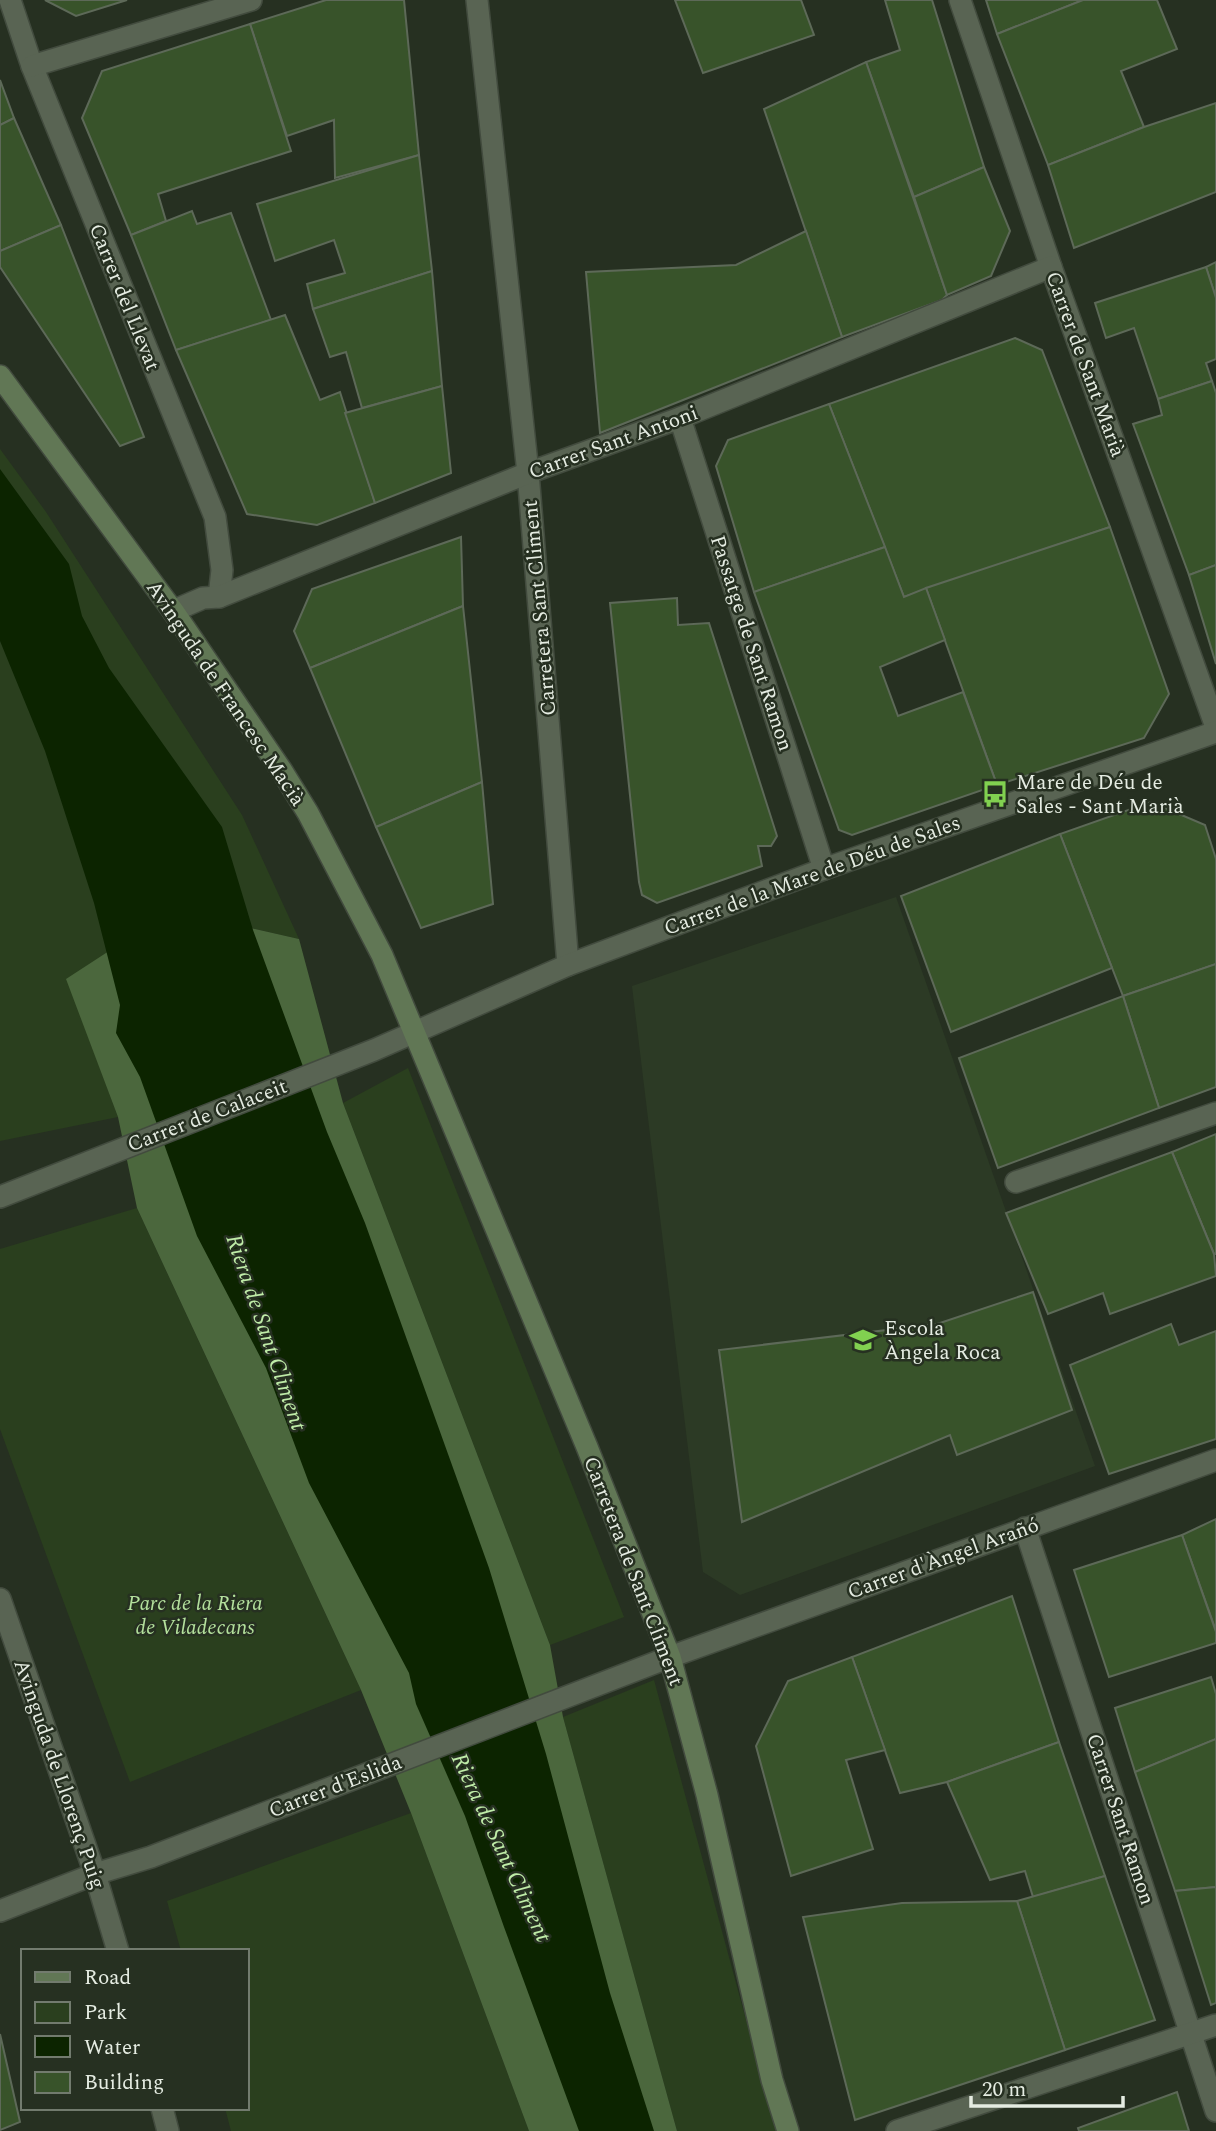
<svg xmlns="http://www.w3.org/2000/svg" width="1216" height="2131" font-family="Spectral,serif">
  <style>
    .built { fill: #2c3a25 }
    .green { fill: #2a3f1e }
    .forest { fill: #4b673d }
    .water { fill: #0c2400 }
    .building { fill: #38532a; stroke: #5d6958; stroke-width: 2 }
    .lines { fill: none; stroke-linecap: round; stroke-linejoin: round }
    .lane-casing { stroke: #424b3e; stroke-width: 24 }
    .street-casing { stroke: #424b3e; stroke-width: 24 }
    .secondary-casing { stroke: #424b3e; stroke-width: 24 }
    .lane { stroke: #596453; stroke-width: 21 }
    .street { stroke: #596453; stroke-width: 21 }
    .secondary { stroke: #617755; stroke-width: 21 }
    .labels { text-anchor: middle; stroke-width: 5; stroke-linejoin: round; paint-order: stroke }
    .street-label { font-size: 21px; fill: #e5ece2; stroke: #263021 }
    .poi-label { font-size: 21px; fill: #e5ece2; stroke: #263021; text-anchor: start }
    .park-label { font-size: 21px; font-style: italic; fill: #b4e19d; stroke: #263021 }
    .water-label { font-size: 23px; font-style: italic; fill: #bfeca8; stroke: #263021 }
  </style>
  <rect width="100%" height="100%" fill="#263021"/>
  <path class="built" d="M896,897L1095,1466L740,1595L703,1572L632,986Z"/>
  <g class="green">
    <path d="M0,449L46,512L242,815L299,939L172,910L67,979L118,1117L0,1141Z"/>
    <path d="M408,1068L624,1617L550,1645L343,1103Z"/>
    <path d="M137,1208L361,1690L130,1782L0,1429V1249Z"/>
    <path d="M654,1680L776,2131H677L563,1717Z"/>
    <path d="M411,1813L529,2131H231L225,2108H247V1951H181L167,1901Z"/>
  </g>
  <path class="forest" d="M172,910L299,939L343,1103L550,1645L563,1717L677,2131H529L411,1813L361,1690L137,1208L118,1117L66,979Z"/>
  <path class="water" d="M0,469L69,564L82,616L109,668L222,827L253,930L327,1132L365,1223L489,1568L546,1754L610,1993L654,2131H579L504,1927L465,1816L416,1704L409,1673L309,1483L266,1368L197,1236L140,1077L116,1033L120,1005L94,903L45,751L0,641Z"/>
  <g class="building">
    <path d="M45,0H127L76,16Z"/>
    <path d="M326,0H404L419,155L335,178L334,120L287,136L250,24Z"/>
    <path d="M675,0H801L814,35L703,73Z"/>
    <path d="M885,0H932L984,167L914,197L866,62L900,50Z"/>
    <path d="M986,0H1083L997,34Z"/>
    <path d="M1083,0H1157L1177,49L1121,71L1144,127L1048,165L997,34Z"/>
    <path d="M250,24L291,151L158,194L166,221L131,235L82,118L102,71Z"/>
    <path d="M866,62L947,295L942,300L842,337L764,109Z"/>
    <path d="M0,80L14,118L0,125Z"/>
    <path d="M1216,103V192L1074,248L1048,165L1144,127Z"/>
    <path d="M14,118L61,225L0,251V125Z"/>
    <path d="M419,155L432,271L313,309L307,284L345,273L334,240L275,261L257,204Z"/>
    <path d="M984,167L1010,231L991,276L947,295L914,197Z"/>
    <path d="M192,211L197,224L231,213L271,320L176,350L131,235Z"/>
    <path d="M61,225L144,437L120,446L0,267V251Z"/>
    <path d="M806,231L842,337L600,433L586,272L736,265Z"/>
    <path d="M1216,262V298L1206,267Z"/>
    <path d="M1206,267L1216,298V359L1206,363L1212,381L1158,399L1134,328L1106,338L1095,303Z"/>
    <path d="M432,271L442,386L362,408L346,352L330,357L313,309Z"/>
    <path d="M285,315L320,400L340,392L375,503L317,525L247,514L176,350Z"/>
    <path d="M1015,338L1042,350L1110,527L904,597L829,404Z"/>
    <path d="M1212,381L1216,393V565L1189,575L1133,424L1162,415L1158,399Z"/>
    <path d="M442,386L451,473L375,503L345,413Z"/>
    <path d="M829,404L885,547L754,592L716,466L728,440Z"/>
    <path d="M1110,527L1169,694L1144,738L997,785L926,588Z"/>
    <path d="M461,537L463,606L310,668L294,631L312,589Z"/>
    <path d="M885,547L904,597L926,588L945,640L880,667L898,716L963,692L997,785L852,835L839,830L754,592Z"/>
    <path d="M1216,565V664L1189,575Z"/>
    <path d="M677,598L678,625L709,623L777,836L771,846H758L762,866L657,903L642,895L639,882L610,603Z"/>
    <path d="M463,606L482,782L376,827L310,668Z"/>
    <path d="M482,782L493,904L421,928L376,827Z"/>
    <path d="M1151,802L1205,825L1216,859V964L1123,996L1060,834Z"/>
    <path d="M1060,834L1112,968L951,1032L901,896Z"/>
    <path d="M1216,964V1087L1159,1108L1123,996Z"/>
    <path d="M1123,996L1159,1108L998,1168L959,1058Z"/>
    <path d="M1216,1134V1254H1214L1172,1152Z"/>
    <path d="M1172,1152L1214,1254L1216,1276L1110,1314L1103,1293L1048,1314L1006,1213Z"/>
    <path d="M1033,1292L1072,1410L957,1455L950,1435L742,1522L719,1350L937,1324Z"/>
    <path d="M1171,1324L1179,1345L1216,1331V1439L1109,1474L1070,1365Z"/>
    <path d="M1216,1519V1628H1215L1182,1535Z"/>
    <path d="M1182,1535L1216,1632V1643L1109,1677L1074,1570Z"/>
    <path d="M1012,1596L1059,1742L947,1782L900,1793L852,1657Z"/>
    <path d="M852,1657L885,1750L846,1760L873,1849L791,1876L756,1746L788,1681Z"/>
    <path d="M1211,1677L1216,1694V1739L1135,1772L1115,1708Z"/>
    <path d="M1216,1739V1887L1175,1891L1135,1772Z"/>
    <path d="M1059,1742L1105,1876L1033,1897L1025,1871L990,1880L947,1782Z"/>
    <path d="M1105,1876L1155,2020L1065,2050L1017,1901Z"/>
    <path d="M1216,1887V2003L1211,2005L1175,1891Z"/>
    <path d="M1017,1901L1065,2050L855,2120L803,1917L902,1903Z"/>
    <path d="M0,2034L20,2122L0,2130Z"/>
    <path d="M1177,2092L1189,2131H1079L1078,2128Z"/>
  </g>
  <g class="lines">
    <defs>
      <path id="lane" d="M1016,1182L1216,1113"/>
      <g id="street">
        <path d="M10,0L32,66L215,517L222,570L219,597"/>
        <path d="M477,0L528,473L568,965"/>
        <path d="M960,0L1051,267L1216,727"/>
        <path d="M32,66L251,0"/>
        <path d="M680,418L824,869"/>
        <path d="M173,611L203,598L219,597L528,473L680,418L1051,267"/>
        <path d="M0,1197L374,1050L568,965L824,869L1216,732"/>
        <path d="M1025,1528L1216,2111"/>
        <path d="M0,1599L95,1874L118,1951"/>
        <path d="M0,1911L95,1874L151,1857L670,1657L1216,1460"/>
        <path d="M162,2108L168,2131"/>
        <path d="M897,2131L1216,2025"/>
      </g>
      <path id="secondary" d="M0,376L173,611L282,771L308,813L382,955L587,1447L670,1657L707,1795L772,2080L788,2131"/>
    </defs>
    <use href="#lane" class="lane-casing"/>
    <use href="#street" class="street-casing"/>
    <use href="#secondary" class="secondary-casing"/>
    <use href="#lane" class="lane"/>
    <use href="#street" class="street"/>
    <use href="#secondary" class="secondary"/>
  </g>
  <defs>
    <symbol id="bus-bare" viewBox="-9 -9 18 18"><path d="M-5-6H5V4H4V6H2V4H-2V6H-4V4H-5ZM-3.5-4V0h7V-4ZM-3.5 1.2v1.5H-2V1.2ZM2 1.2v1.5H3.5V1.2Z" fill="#81d050" stroke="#263021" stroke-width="2.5" paint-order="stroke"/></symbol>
    <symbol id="school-bare" viewBox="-9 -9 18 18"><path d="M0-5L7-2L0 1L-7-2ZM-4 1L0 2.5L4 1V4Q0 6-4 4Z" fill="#81d050" stroke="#263021" stroke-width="2.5" paint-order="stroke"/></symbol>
  </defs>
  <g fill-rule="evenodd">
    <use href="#bus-bare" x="976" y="775" width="38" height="38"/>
    <use href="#school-bare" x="844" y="1321" width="38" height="38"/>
  </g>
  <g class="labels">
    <g class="street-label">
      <text transform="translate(125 297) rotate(68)" y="7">Carrer del Llevat</text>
      <text transform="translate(1086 364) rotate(70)" y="7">Carrer de Sant Marià</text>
      <text transform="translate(613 442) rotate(-20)" y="7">Carrer Sant Antoni</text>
      <text transform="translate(539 608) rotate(-95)" y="7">Carretera Sant Climent</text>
      <text transform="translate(752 643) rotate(72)" y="7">Passatge de Sant Ramon</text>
      <text transform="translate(226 693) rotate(56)" y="7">Avinguda de Francesc Macià</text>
      <text transform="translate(812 875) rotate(-20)" y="7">Carrer de la Mare de Déu de Sales</text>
      <text transform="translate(207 1115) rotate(-21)" y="7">Carrer de Calaceit</text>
      <text transform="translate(943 1558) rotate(-20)" y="7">Carrer d'Àngel Arañó</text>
      <text transform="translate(634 1571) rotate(69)" y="7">Carretera de Sant Climent</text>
      <text transform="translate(60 1774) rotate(71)" y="7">Avinguda de Llorenç Puig</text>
      <text transform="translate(335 1786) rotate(-21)" y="7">Carrer d'Eslida</text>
      <text transform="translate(1121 1819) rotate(72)" y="7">Carrer Sant Ramon</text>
    </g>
    <g class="poi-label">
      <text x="1016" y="789">Mare de Déu de<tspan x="1016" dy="24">Sales - Sant Marià</tspan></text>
      <text x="884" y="1335">Escola<tspan x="884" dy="24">Àngela Roca</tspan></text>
    </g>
    <g class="park-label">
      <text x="195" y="1610">Parc de la Riera<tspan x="195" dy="24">de Viladecans</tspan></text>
    </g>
    <g class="water-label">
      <text transform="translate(267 1332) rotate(71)" y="8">Riera de Sant Climent</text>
      <text transform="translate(502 1847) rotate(65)" y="8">Riera de Sant Climent</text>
    </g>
  </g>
  <rect x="21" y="1949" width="228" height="161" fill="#263021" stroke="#727b6e" stroke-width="2"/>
  <rect x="35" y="1972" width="35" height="10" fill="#617755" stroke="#727b6e" stroke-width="2"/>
  <text x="84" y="1984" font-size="21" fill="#e5ece2">Road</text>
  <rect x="35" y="2002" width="35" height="21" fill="#2a3f1e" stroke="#727b6e" stroke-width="2"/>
  <text x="84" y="2019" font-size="21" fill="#e5ece2">Park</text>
  <rect x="35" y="2036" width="35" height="21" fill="#0c2400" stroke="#727b6e" stroke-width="2"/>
  <text x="84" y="2054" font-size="21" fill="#e5ece2">Water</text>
  <rect x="35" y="2072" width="35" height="21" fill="#38532a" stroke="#727b6e" stroke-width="2"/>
  <text x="84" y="2089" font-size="21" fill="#e5ece2">Building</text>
  <path d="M971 2096v10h152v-10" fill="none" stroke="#e5ece2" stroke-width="3.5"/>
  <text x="982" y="2096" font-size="21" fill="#e5ece2" stroke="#263021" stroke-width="5" paint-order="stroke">20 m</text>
</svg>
